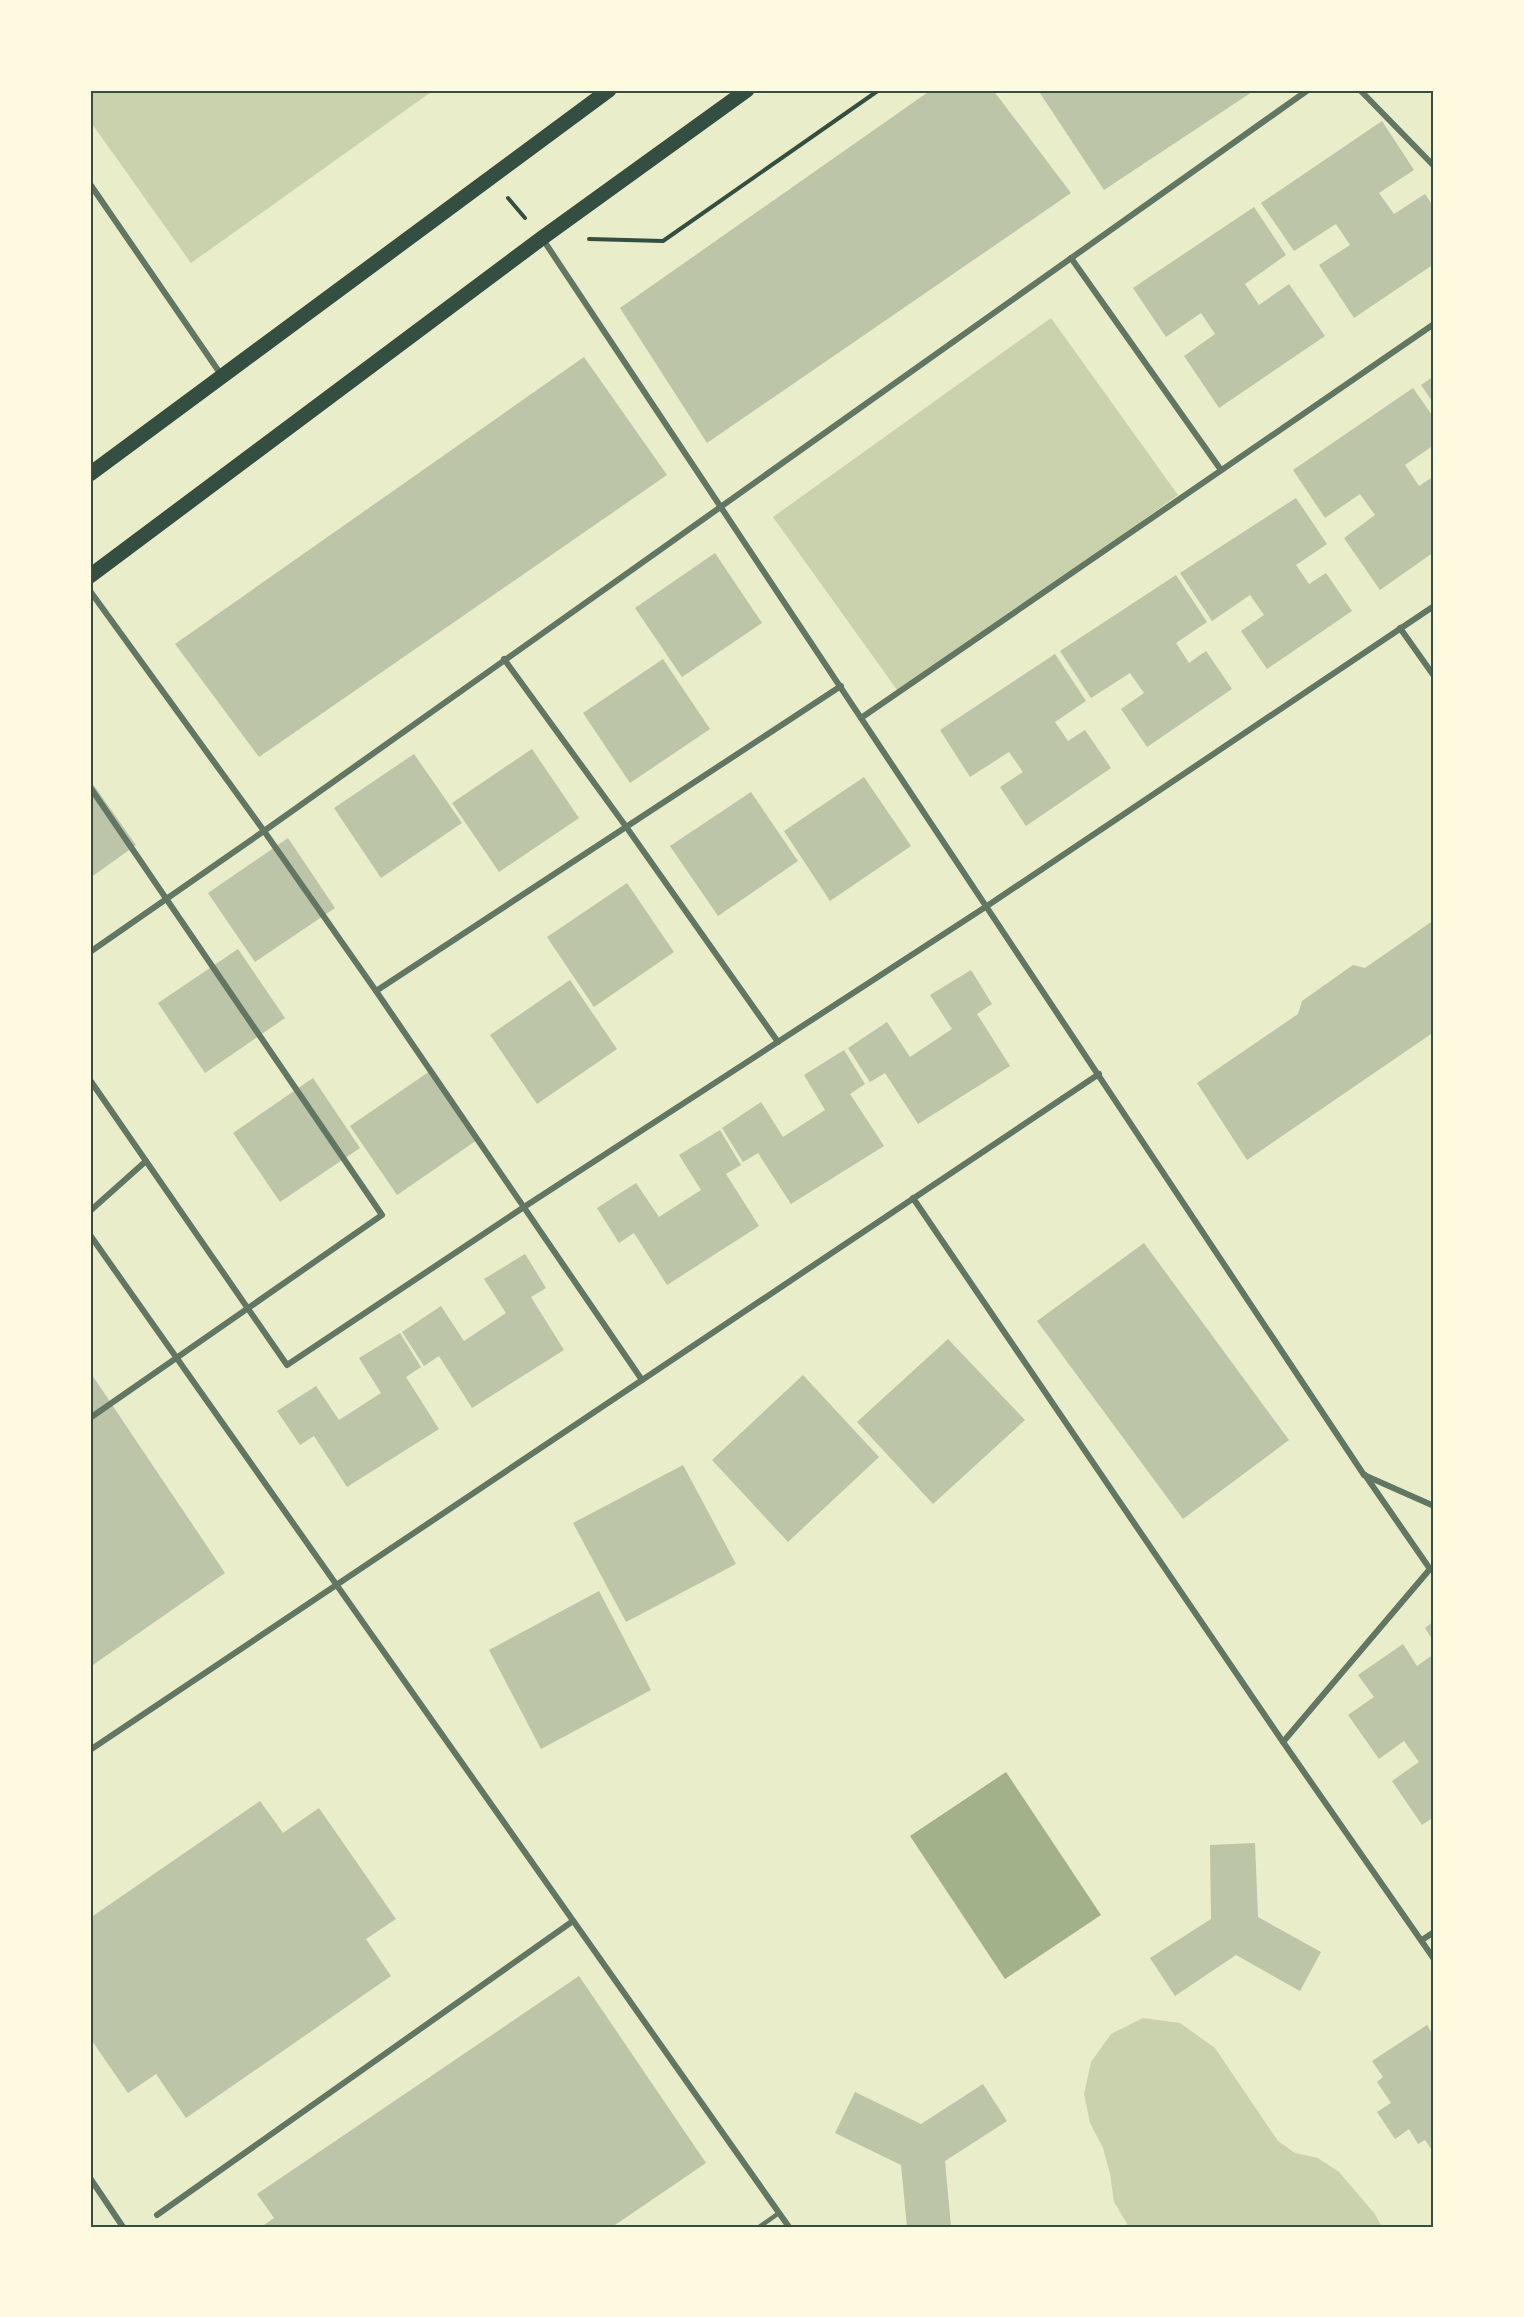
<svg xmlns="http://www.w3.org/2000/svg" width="1524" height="2317" font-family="Lora,serif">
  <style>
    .green { fill: #cad2ad }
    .water { fill: #a3b18a }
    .building { fill: #bcc5a7 }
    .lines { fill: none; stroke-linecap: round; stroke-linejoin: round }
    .path { stroke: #344e41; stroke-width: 4 }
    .service { stroke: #617663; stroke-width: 4.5 }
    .minor { stroke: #617663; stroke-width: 6 }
    .primary { stroke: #344e41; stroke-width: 15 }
    .neatline { fill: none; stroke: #344e41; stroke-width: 2 }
  </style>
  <rect width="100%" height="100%" fill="#e9edc9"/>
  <g class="green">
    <path d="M90,90H434L191,263L90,121Z"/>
    <path d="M1051,318L1178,495L900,694L773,517Z"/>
    <path d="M1143,2018L1180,2023L1215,2048L1278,2141L1295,2153L1318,2158L1339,2172L1375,2214L1382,2227H1129L1114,2202L1110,2174L1103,2148L1090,2123L1084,2094L1091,2062L1111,2034Z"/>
  </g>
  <path class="water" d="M1006,1772L1101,1915L1005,1979L910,1836Z"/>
  <g class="building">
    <path d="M931,90H993L1071,193L707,443L620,308Z"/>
    <path d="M1038,90H1255L1104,190Z"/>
    <path d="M1382,121L1414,170L1379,193L1394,214L1425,194L1434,207V264L1354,318L1319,265L1350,245L1336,224L1294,251L1261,203Z"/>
    <path d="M1254,207L1286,255L1245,284L1259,305L1289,284L1325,336L1219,408L1184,356L1215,334L1201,313L1166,337L1133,288Z"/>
    <path d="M584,357L667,475L259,757L175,644Z"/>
    <path d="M1434,376V404L1421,385Z"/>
    <path d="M1413,388L1434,418V445L1405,465L1419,486L1434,476V552L1380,590L1344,538L1375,515L1360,494L1325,518L1293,470Z"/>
    <path d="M1296,498L1327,544L1296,565L1309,584L1326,573L1352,611L1267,669L1241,631L1264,615L1250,595L1212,621L1180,573Z"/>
    <path d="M715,553L762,623L682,677L635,608Z"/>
    <path d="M1176,575L1207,622L1176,643L1189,663L1206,651L1232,689L1147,747L1121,709L1144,693L1130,673L1091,698L1060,651Z"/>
    <path d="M1055,654L1086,701L1055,722L1068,741L1085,730L1111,768L1026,826L1000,787L1023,772L1009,752L970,777L940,730Z"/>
    <path d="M663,659L710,729L630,783L583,713Z"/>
    <path d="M532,749L579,818L499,872L452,803Z"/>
    <path d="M414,754L462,823L381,878L334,808Z"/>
    <path d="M864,777L911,846L830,901L784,831Z"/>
    <path d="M90,780L136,845L90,878Z"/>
    <path d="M751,792L798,861L718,916L670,846Z"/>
    <path d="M288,838L335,908L255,962L208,893Z"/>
    <path d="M627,883L674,952L594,1007L547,937Z"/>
    <path d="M1434,920V1032L1247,1160L1197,1083L1298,1014L1302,1001L1353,965L1365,968Z"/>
    <path d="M238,949L285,1018L205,1073L158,1003Z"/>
    <path d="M971,970L992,1004L977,1014L1010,1066L918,1124L885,1073L870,1082L848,1048L887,1022L910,1057L952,1029L930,995Z"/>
    <path d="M570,980L617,1049L537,1104L490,1035Z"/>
    <path d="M844,1050L865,1084L850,1094L884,1146L791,1204L758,1153L743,1162L722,1128L761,1102L783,1137L825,1110L804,1075Z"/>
    <path d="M430,1071L477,1140L397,1195L350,1126Z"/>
    <path d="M313,1078L360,1148L280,1202L233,1133Z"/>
    <path d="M720,1130L741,1165L726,1174L759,1226L667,1285L634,1233L619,1243L597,1208L636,1183L659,1217L701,1190L679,1155Z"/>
    <path d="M1144,1243L1289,1440L1183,1519L1037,1321Z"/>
    <path d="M525,1254L546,1288L531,1297L564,1350L472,1408L439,1356L424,1366L402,1332L441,1306L464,1341L506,1313L484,1279Z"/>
    <path d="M400,1333L421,1367L406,1377L439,1429L347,1487L314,1436L300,1445L277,1411L316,1386L339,1420L381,1393L359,1358Z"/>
    <path d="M948,1339L1025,1420L933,1504L857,1422Z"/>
    <path d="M90,1372L225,1573L90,1667Z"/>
    <path d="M803,1375L879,1457L788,1542L712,1460Z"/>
    <path d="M683,1465L736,1564L626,1622L573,1523Z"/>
    <path d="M599,1591L651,1690L541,1749L489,1650Z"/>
    <path d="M1434,1621V1642L1425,1628Z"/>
    <path d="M1403,1644L1417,1666L1434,1654V1817L1422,1825L1392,1781L1419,1762L1404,1741L1379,1759L1348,1715L1374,1697L1358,1675Z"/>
    <path d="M260,1801L283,1833L319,1808L396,1919L366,1939L391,1976L186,2118L156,2074L128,2093L90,2038V1970L92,1968L90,1965V1918Z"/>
    <path d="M1255,1843L1258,1917L1321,1952L1300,1991L1236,1955L1175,1996L1150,1958L1211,1919L1210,1845Z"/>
    <path d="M579,1976L706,2163L612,2227H261L274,2218L257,2194Z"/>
    <path d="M1427,2025L1434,2036V2153L1425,2140L1418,2144L1409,2129L1395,2139L1377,2112L1391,2103L1377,2082L1383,2077L1372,2061Z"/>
    <path d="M983,2084L1007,2121L945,2161L951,2227H907L901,2165L835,2133L855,2092L921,2124Z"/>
  </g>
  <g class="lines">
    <g class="path">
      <path d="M508,198L525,218"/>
      <path d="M589,239L663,241L879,90"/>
    </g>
    <path class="service" d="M759,2227L779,2213"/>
    <g class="minor">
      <path d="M1360,90L1434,166"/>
      <path d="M90,184L222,376"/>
      <path d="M542,238L1364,1475L1434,1506"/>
      <path d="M1071,258L1221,470"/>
      <path d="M90,591L264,831L376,991L642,1380"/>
      <path d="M1400,628L1434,676"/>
      <path d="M504,659L627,828L778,1042"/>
      <path d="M861,718L1434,324"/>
      <path d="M90,787L382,1215L90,1418"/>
      <path d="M90,952L264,831L1308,90"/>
      <path d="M376,991L841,686"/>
      <path d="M90,1080L287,1365L524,1207L987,906L1434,606"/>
      <path d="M913,1198L1283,1742L1434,1959"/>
      <path d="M90,1211L146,1161"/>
      <path d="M90,1235L789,2227"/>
      <path d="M1283,1742L1430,1569L1365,1475"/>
      <path d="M90,1750L1099,1074"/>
      <path d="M1422,1940L1434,1932"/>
      <path d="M90,2178L123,2227"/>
      <path d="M157,2215L573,1921"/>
    </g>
    <g class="primary">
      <path d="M90,474L609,90"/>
      <path d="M90,576L542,238L747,90"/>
    </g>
  </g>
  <rect width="1524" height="2317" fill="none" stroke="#fefae0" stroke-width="183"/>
  <rect x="92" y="92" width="1340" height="2134" class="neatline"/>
</svg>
